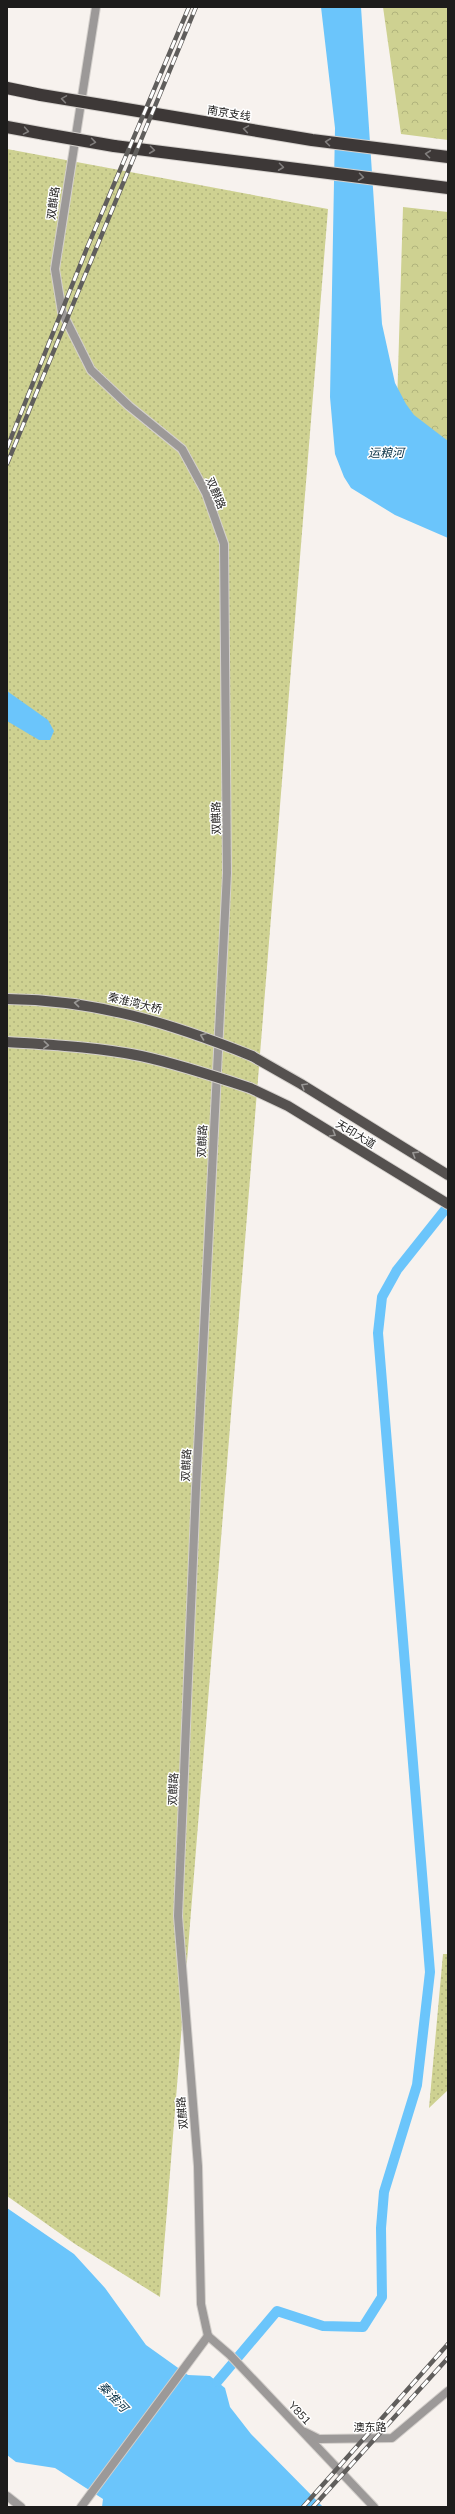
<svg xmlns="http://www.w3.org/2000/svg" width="455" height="2514" font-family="Mulish,'Noto Sans SC',sans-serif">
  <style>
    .grass { fill: url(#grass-dots) }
    .forest { fill: url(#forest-crowns) }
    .water { fill: #6bc5fb }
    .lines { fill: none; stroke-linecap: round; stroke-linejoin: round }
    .canal { stroke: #6bc5fb; stroke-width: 10 }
    .street-casing { stroke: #d4d0cc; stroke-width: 10 }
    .primary-casing { stroke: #d4d0cc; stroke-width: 12 }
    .highway-casing { stroke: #d4d0cc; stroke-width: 14 }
    .street { stroke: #9c9998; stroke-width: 8 }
    .primary { stroke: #55514f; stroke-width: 10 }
    .highway { stroke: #3d3837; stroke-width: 12 }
    .rail-casing { stroke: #605e5c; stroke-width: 4.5 }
    .rail { stroke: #fff; stroke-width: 3; stroke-dasharray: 9; stroke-linecap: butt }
    .primary-bridge-casing { stroke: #d4d0cc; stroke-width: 12; stroke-linecap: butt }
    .highway-bridge-casing { stroke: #d4d0cc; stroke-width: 14; stroke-linecap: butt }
    .primary-bridge { stroke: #55514f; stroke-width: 10 }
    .highway-bridge { stroke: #3d3837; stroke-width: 12 }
    .oneway { stroke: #817e7d }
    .oneway2 { stroke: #999795 }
    .labels { text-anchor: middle; stroke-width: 3; stroke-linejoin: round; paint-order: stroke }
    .street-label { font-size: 11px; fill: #1d1c1b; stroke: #fff }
    .water-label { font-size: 12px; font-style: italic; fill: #042e43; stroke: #fff }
  </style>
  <defs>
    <pattern id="grass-dots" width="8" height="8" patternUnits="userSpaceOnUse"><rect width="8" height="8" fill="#ced191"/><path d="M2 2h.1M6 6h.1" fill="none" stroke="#b0b37c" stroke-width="1.8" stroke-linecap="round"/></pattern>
    <pattern id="forest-crowns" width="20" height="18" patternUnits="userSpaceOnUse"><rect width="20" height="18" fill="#ced191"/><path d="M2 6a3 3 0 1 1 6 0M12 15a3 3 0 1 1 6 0" fill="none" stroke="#b0b37c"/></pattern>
  </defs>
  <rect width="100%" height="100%" fill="#f7f2ee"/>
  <g class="grass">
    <path d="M7,149L328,209L160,2297L75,2244L7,2196Z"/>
    <path d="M443,1954H448V2090L429,2108Z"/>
  </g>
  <g class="forest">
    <path d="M383,7H448V140L401,134Z"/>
    <path d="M403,207L448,212V444L397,405Z"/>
  </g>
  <g class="water">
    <path d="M321,7H361L382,324L395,383L406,404L414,415L448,441V538L395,515L351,488L344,477L335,454L330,397L335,128Z"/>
    <path d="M7,691L48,720L54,731L50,740H39L7,721Z"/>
    <path d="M7,2208L74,2254L105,2288L146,2345L188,2375L210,2376L225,2388L230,2407L251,2434L323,2507H102L103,2499L55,2468L16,2462L7,2455Z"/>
  </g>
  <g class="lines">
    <path class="canal" d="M217,2382L277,2311L323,2326L363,2327L382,2297L381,2228L384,2192L417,2085L430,1972L378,1333L382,1297L397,1270L448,1206"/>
    <defs>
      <g id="street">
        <path d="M96,7L55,269L62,312L91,370L129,406L182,449L206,493L224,544L227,873L196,1488L178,1916L198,2166L201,2304L208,2336"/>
        <path d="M208,2336L230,2355L374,2507"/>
        <path d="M305,2432L319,2439L392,2438L448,2391"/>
        <path d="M7,2496L21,2507"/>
        <path d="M81,2507L208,2336"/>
      </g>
      <g id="primary">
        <path d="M252,1056L301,1084L448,1175"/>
        <path d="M250,1088L288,1106L448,1204"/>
      </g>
      <g id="highway">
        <path d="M7,88L41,95"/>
        <path d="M114,107L312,140L448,157"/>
        <path d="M7,127L45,134"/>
        <path d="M114,146L448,188"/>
      </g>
    </defs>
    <use href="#street" class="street-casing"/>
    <use href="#primary" class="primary-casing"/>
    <use href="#highway" class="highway-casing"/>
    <use href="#street" class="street"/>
    <use href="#primary" class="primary"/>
    <use href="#highway" class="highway"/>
    <defs>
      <g id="rail">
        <path d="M7,448L87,248L189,7"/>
        <path d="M7,464L196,7"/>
        <path d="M303,2507L448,2344"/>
        <path d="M313,2507L448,2358"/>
      </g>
    </defs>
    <use href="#rail" class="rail-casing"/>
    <use href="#rail" class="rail"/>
    <defs>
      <g id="primary-bridge">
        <path d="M7,999C96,1000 170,1023 252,1056"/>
        <path d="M7,1042C52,1045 97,1047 141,1056C178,1064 214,1076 250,1088"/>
      </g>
      <g id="highway-bridge">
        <path d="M41,95L114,107"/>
        <path d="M45,134L114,146"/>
      </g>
    </defs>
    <use href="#primary-bridge" class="primary-bridge-casing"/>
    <use href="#highway-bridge" class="highway-bridge-casing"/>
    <use href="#primary-bridge" class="primary-bridge"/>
    <use href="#highway-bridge" class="highway-bridge"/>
  </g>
  <defs><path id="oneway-chevron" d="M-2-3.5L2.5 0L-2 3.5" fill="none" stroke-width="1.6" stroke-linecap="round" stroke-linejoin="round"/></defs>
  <g class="oneway">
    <use href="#oneway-chevron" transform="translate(64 99) rotate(-171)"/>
    <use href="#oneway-chevron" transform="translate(246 129) rotate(-171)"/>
    <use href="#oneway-chevron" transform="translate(26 131) rotate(10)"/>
    <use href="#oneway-chevron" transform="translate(93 142) rotate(9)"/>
    <use href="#oneway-chevron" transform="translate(328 142) rotate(-173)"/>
    <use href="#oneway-chevron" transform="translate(152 150) rotate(7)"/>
    <use href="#oneway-chevron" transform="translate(428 154) rotate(-173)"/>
    <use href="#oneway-chevron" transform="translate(281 167) rotate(7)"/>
    <use href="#oneway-chevron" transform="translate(361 177) rotate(8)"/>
  </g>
  <g class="oneway2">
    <use href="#oneway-chevron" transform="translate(77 1003) rotate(-174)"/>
    <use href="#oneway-chevron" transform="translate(203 1036) rotate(-159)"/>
    <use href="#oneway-chevron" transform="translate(46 1045) rotate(5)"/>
    <use href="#oneway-chevron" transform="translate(304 1086) rotate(-149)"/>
    <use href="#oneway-chevron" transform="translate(333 1134) rotate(31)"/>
    <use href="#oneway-chevron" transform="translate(415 1154) rotate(-148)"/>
  </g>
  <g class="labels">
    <g class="street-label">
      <text transform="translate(229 113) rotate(9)" y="4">南京支线</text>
      <text transform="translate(53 203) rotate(-82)" y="4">双麒路</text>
      <text transform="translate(216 493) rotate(67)" y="4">双麒路</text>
      <text transform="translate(216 818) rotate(-91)" y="4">双麒路</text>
      <text transform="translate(135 1003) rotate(14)" y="4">秦淮湾大桥</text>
      <text transform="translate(356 1134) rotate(31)" y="4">天印大道</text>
      <text transform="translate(202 1141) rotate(-87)" y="4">双麒路</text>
      <text transform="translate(186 1465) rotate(-87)" y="4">双麒路</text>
      <text transform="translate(173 1789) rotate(-87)" y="4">双麒路</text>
      <text transform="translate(182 2113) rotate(-95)" y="4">双麒路</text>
      <text transform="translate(300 2413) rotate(47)" y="4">Y851</text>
      <text x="370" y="2431">澳东路</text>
    </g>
    <g class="water-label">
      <text x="386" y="457">运粮河</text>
      <text transform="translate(113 2397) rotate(46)" y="4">秦淮河</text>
    </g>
  </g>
  <rect width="455" height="2514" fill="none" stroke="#1d1c1b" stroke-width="16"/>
</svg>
